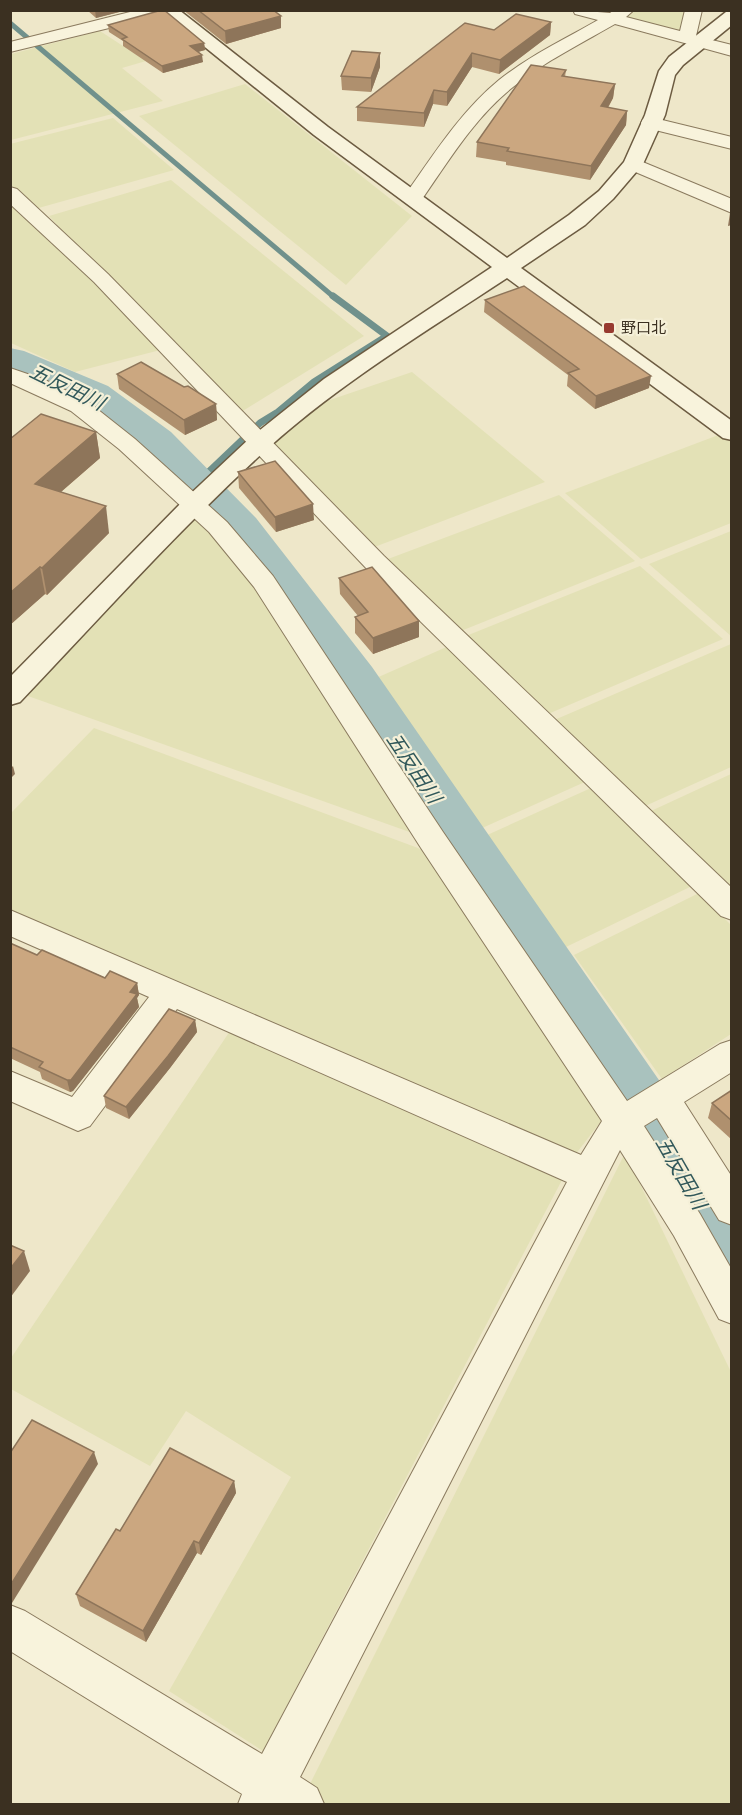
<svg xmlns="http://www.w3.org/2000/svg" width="742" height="1815" font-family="'Roboto Serif','Noto Sans JP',serif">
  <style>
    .farmland { fill: #e3e1b6 }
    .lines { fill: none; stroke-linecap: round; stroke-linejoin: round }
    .stream-far1 { stroke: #70918c; stroke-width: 5 }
    .stream { stroke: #70918c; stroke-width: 7 }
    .river { fill: #a9c2be; fill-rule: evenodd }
    .street-casing { stroke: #8a7a5e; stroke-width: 2 }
    .secondary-casing { stroke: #6c5b41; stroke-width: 3 }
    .street { fill: #f8f3dc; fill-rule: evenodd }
    .secondary { fill: #f8f3dc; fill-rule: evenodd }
    .wall { fill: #af906e }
    .shaded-wall { fill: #8e755a }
    .building { fill: #cba780; stroke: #8e755a; stroke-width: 1.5 }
    .poi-dot { fill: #973a2f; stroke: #f5f0d8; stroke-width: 2 }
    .labels { text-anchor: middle; stroke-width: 4.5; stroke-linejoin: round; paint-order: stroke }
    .far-poi-label { font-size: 15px; fill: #3b3021; stroke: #f5f0d8; text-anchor: start }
    .water-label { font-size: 20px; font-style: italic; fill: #31585a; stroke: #f5f0d8 }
  </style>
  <rect width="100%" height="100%" fill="#eee7c9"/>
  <g class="farmland">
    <path d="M582,11H700L696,42Z"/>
    <path d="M100,31L146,61L122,68L163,101L11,140V54Z"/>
    <path d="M245,84L412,216L346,285L139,116Z"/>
    <path d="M113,118L174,170L35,209L11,185L10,144Z"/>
    <path d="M171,180L364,336L233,417L49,216Z"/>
    <path d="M10,195L168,348L75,372L11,343Z"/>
    <path d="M412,372L545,482L364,551L259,443L324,402Z"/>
    <path d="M729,431L731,433V523L641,559L565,493Z"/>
    <path d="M559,495L635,561L451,635L380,562Z"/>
    <path d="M202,499L432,840L14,691Z"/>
    <path d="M731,531V636L649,564Z"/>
    <path d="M640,566L723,639L534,720L456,640Z"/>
    <path d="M731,644V767L632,812L545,724Z"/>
    <path d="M451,645L587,781L480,829L374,679Z"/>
    <path d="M94,728L445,858L602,1120L575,1155L11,913V813Z"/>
    <path d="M731,774V913L638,817Z"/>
    <path d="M591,788L694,885L566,947L485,836Z"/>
    <path d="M699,893L731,925V1034L662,1079L574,955Z"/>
    <path d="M230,1031L562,1180L263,1751L169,1691L291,1477L186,1411L150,1466L11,1389V1358Z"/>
    <path d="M625,1153L731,1372V1804H300Z"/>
  </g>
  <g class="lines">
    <path class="stream-far1" d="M10,23L335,298"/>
    <path class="stream" d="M198,482L260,423L278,412L314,382L387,336L333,296"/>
    <path class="river" d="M10,348L24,351L108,386L171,432L256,518L372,667L661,1083L732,1197V1288L708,1279L617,1119L336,691L224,538L141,450L78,404L10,375Z"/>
    <defs>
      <g id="street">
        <path d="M138,10H169L167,14L10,52V42Z"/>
        <path d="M573,10L610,13L614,10H634L626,17L680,31L685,10H702L696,36L732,45V56L615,24C580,44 544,62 513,87C474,118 448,162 420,202H406L403,198C432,157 460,112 499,80C529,56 565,39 598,20L575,14Z"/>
        <path d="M650,117L732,137V149L643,127L641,123L643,119Z"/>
        <path d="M633,158L732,199V213L626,168L623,164L626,160Z"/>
        <path d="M10,187L17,189L108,274L384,556L732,888V920L721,916L366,568L94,282L10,204Z"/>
        <path d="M10,368L45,380L87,401L135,439L227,522L273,576L443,832L627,1101L720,1044L732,1040V1072L684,1102L732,1177V1225L719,1220L657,1118L644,1126L700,1214L732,1270V1324L719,1319L674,1236L620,1150L300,1777L317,1788L324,1804H238L242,1794L10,1651V1605L25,1611L262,1754L567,1182L177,1009L90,1126L78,1131L10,1101V1071L72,1097L149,997L10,936V910L581,1155L602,1121L421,848L254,587L209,532L119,449L71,411L10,383Z"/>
      </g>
      <path id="secondary" d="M159,10H179L328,127L507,258L569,215L599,191L624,162L645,115L659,71L669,57L726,12L732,11V25L683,65L675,75L665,115L643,164L613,199L585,225L521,268L732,421V440L723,438L507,278C425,332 340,383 267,449C180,528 101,617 20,702L10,705V677L185,499L250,438L324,379L492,267L314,135Z"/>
    </defs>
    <use href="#street" class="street-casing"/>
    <use href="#secondary" class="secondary-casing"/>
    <use href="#street" class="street"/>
    <use href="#secondary" class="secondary"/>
  </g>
  <g class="wall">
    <path d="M87,10H127L96,18Z"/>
    <path d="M183,10H273L281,28L226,44Z"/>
    <path d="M551,22L550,35L499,74L472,67L447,106L433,104L424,127L357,121V107L494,30Z"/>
    <path d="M108,25L204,43L205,50L198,52L203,62L163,73L123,46V41L109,32Z"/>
    <path d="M380,53V67L371,92L342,90L341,76Z"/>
    <path d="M566,70L565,77L615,84L613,98L608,108L627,111L626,125L590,180L506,165V162L476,157L477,142Z"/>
    <path d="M485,300L649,388L595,409L567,386L568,375L484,312Z"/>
    <path d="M117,374L184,387L216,404L217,420L185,435L119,389Z"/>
    <path d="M96,432L100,458L61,492L109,533L47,595L45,594L10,625V439Z"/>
    <path d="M238,472L314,520L276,532L239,488Z"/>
    <path d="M339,578L419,637L373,654L355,633V617L358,616L340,594Z"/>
    <path d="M10,943L37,955L105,978L137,983L139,995L137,998L139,1007L73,1091L70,1092L42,1079L40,1072L10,1058Z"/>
    <path d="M195,1020L197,1032L170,1068L129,1119L106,1108L104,1096Z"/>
    <path d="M732,1090V1140L708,1118L712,1103Z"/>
    <path d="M234,1481L236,1493L201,1555L197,1553L146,1642L80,1606L76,1594L120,1531Z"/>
  </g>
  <g class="shaded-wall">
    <path d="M95,10H127L96,18Z"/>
    <path d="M281,16V28L226,44L225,31Z"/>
    <path d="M551,22L550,35L499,74L500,60Z"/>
    <path d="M204,43L205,50L190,54V46Z"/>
    <path d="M380,53V67L371,92V78Z"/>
    <path d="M472,53V67L447,106V92Z"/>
    <path d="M202,55L203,62L163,73L162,66Z"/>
    <path d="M615,84L613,98L600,121L601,106Z"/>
    <path d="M434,90L433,104L424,127V113Z"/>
    <path d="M627,111L626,125L590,180L591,166Z"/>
    <path d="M732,212V225L728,226L730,213Z"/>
    <path d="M651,376L649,388L595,409L596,396Z"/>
    <path d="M216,404L217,420L185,435L184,420Z"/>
    <path d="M96,432L100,458L40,510L35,484Z"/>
    <path d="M313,504L314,520L276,532L275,517Z"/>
    <path d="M106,506L109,533L47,595L42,568Z"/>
    <path d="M40,567L45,594L10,625V593Z"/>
    <path d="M419,621V637L373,654V638Z"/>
    <path d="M13,766L15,774L10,779V769Z"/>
    <path d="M137,983L139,995L137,998L139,1007L73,1091L70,1092L67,1080Z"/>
    <path d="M195,1020L197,1032L170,1068L129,1119L126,1107Z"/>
    <path d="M24,1251L30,1271L10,1298V1269Z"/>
    <path d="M94,1452L98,1464L12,1603L10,1600V1586Z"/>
    <path d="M234,1481L236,1493L201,1555L199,1543Z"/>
    <path d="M194,1541L197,1553L146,1642L143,1631Z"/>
  </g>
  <g class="building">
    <path d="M162,10H164L204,43L190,46L202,55L162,66L122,39L127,37L108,25Z"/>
    <path d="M198,10H273L281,16L225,31Z"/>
    <path d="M516,14L551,22L500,60L472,53L447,92L434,90L424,113L357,107L465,23L494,30Z"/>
    <path d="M352,51L380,53L371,78L341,76Z"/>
    <path d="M531,65L566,70L562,76L615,84L601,106L627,111L591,166L507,151L509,148L477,142Z"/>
    <path d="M524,286L651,376L596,396L568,373L579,369L485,300Z"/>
    <path d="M141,362L184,387L188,386L216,404L184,420L117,374Z"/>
    <path d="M41,414L96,432L35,484L106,506L42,568L40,567L10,593V439Z"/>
    <path d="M275,461L313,504L275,517L238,472Z"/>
    <path d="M372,567L419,621L373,638L355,617L368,612L339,578Z"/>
    <path d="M10,943L37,955L42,950L105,978L110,971L137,983L130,992L137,994L71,1080H67L39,1067L43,1062L10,1047Z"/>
    <path d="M169,1009L195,1020L168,1056L126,1107L104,1096Z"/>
    <path d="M732,1090V1121L712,1103Z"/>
    <path d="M10,1245L24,1251L10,1269Z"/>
    <path d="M32,1420L94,1452L10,1586V1453Z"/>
    <path d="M170,1448L234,1481L199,1543L194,1541L143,1631L76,1594L116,1529L120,1531Z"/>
  </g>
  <rect class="poi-dot" x="603" y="322" width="12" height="12" rx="3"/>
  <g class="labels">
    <g class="far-poi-label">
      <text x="621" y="333">野口北</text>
    </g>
    <g class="water-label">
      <text transform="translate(67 387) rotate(26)" y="7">五反田川</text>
      <text transform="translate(414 768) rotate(56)" y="7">五反田川</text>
      <text transform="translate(681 1173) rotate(60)" y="7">五反田川</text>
    </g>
  </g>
  <rect width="742" height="1815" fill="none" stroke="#3b3021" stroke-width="24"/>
</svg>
